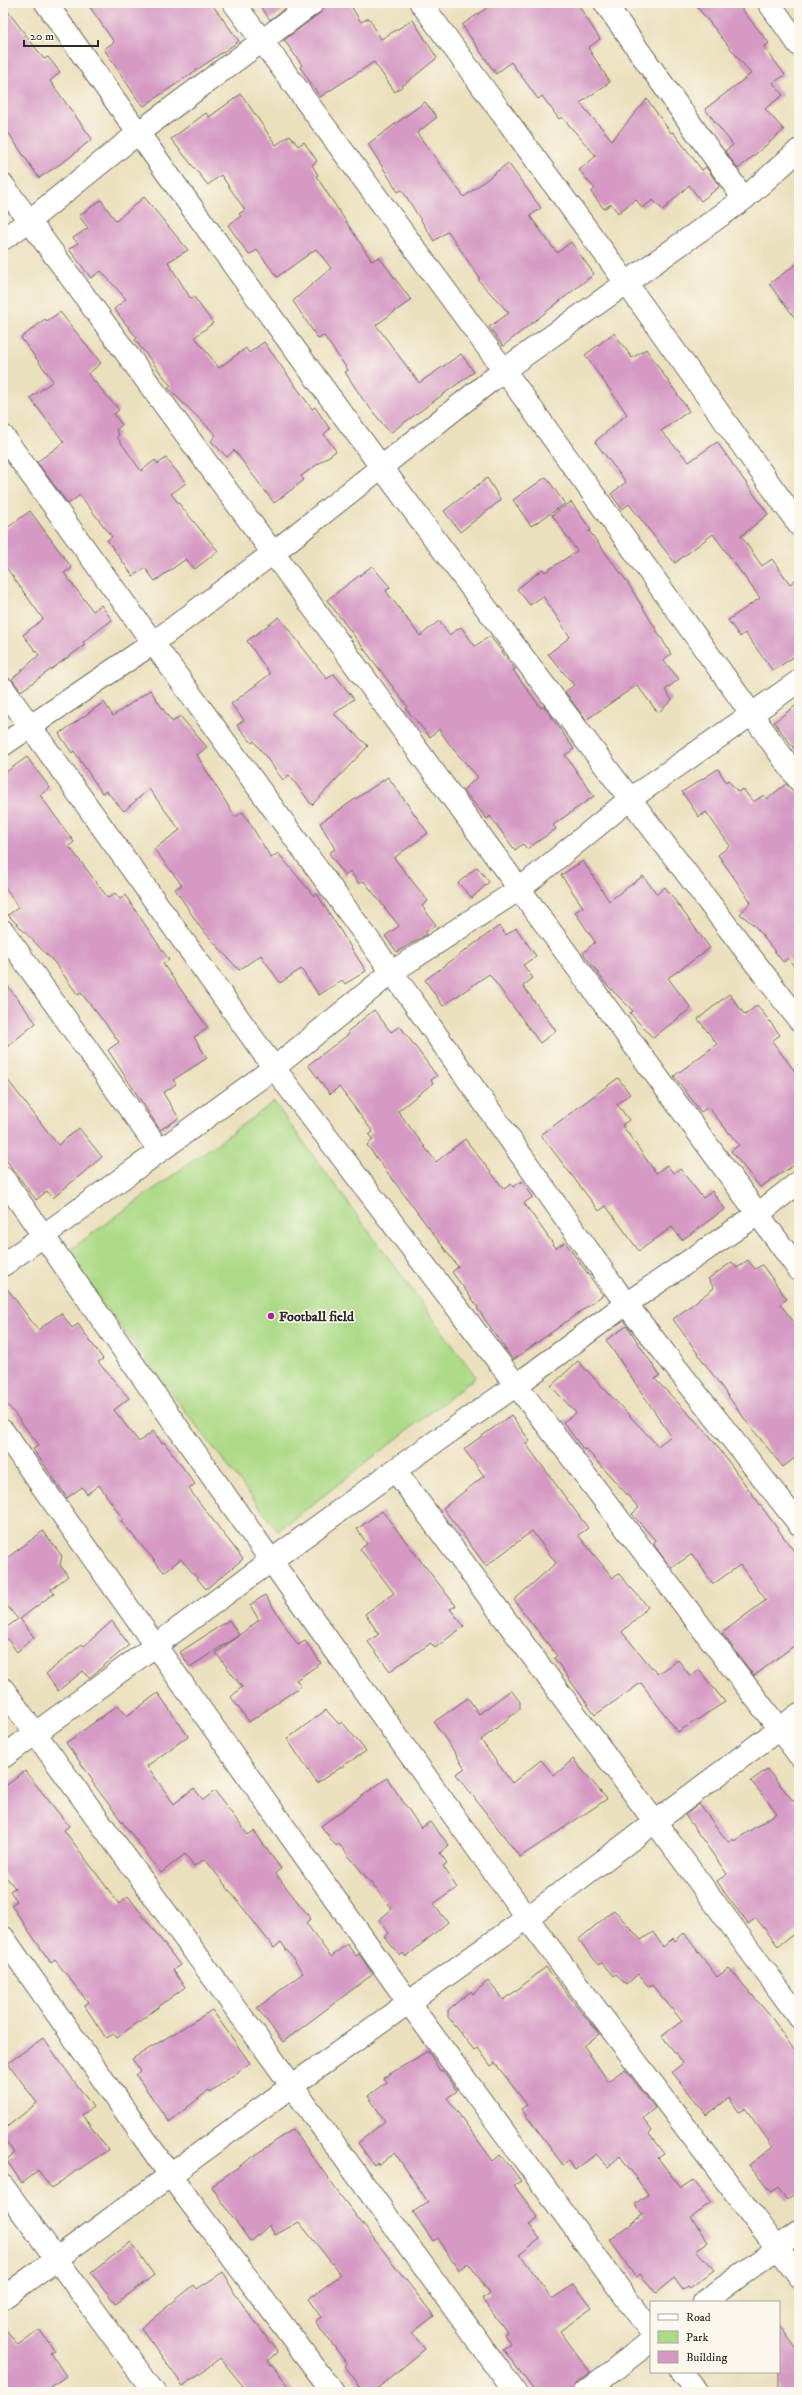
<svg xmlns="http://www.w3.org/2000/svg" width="802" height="2395" viewBox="0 0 802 2395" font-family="'IM FELL DW Pica',serif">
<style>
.green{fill:#adda87;stroke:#6c8259}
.building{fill:#d599c4}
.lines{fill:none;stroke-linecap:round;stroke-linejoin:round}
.minor-casing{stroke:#6e6a5e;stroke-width:24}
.minor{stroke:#fff;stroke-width:22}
.poi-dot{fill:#b5179e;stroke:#fbf7ec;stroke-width:1.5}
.labels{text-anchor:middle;stroke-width:3.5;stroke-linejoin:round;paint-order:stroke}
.poi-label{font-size:14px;font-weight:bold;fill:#2b2b2b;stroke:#fbf7ec;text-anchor:start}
</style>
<rect width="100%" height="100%" fill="#fbf7ec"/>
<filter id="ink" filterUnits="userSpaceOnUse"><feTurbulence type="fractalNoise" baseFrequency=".025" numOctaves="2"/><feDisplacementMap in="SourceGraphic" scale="8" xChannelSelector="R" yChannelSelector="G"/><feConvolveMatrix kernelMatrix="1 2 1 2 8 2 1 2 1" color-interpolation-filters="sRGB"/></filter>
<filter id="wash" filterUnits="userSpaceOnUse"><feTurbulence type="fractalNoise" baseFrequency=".012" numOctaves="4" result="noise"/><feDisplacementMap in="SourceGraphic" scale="16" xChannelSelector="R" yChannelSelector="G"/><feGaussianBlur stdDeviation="0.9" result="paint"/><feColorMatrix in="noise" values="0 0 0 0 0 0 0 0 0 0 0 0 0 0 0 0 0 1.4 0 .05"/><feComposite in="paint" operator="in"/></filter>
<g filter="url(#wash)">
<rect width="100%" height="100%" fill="#ebe0bd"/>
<path class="green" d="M 274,1102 L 476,1377 L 278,1531 L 64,1254 Z"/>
<g id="blocks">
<path class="building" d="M 87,3 L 211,3 L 239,41 L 144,106 L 138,100 L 104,49 L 114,42 Z
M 258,3 L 292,3 L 270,20 Z
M 325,3 L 349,3 L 361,22 L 369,18 L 381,39 L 413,20 L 437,58 L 395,92 L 374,62 L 320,97 L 300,67 L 302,65 L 284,40 L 320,13 Z
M 494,3 L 577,3 L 600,39 L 588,48 L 610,82 L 580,103 L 612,140 L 647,99 L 671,133 L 673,132 L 702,170 L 706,167 L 719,186 L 718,188 L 701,201 L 689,185 L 663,210 L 653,200 L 642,208 L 636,199 L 618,213 L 611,204 L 604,209 L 591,192 L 595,189 L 579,170 L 596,156 L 562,117 L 559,119 L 542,96 L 538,99 L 511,62 L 496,74 L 462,25 Z
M 694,3 L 737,3 L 769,43 L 764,47 L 785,75 L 773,83 L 783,95 L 765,109 L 784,130 L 738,169 L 725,151 L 733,145 L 705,109 L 751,74 Z
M 3,5 L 44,59 L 48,57 L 60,72 L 50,81 L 92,139 L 69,158 L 39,178 L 3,125 Z
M 241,94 L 276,145 L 290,135 L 298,146 L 304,142 L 317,161 L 312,165 L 318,175 L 316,176 L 372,261 L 379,257 L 411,300 L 376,325 L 419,383 L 461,354 L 474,372 L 390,433 L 362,398 L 345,372 L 348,370 L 324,336 L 318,339 L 293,301 L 331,268 L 316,249 L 277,277 L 257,250 L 249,255 L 228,225 L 241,216 L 239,214 L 245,210 L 221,175 L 208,185 L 171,139 L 206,113 L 209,117 Z
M 425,102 L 437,117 L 417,133 L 464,197 L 508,163 L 541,208 L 530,216 L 557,253 L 571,242 L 594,274 L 503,346 L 489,327 L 509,313 L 478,280 L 480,279 L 448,231 L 434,241 L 402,190 L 398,192 L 368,144 Z
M 144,197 L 188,250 L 168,262 L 191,299 L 194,297 L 213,323 L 195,337 L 219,368 L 246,348 L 249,353 L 264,342 L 312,409 L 315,407 L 330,429 L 324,434 L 336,451 L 301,476 L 304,480 L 274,503 L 234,450 L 227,457 L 211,441 L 216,435 L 168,388 L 171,386 L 135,340 L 137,338 L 114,309 L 126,299 L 101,271 L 91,278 L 69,249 L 78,243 L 73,238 L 88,228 L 79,216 L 101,200 L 116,221 Z
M 799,262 L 799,323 L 769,284 Z
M 60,312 L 101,363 L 88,374 L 119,410 L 114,414 L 122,425 L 116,430 L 119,435 L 117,437 L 141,471 L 155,460 L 158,464 L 166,458 L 186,483 L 171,494 L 218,551 L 195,569 L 186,559 L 155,581 L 145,568 L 133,576 L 107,540 L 112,537 L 80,495 L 68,504 L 37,462 L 64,442 L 30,398 L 53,381 L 21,338 L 45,319 L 47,321 Z
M 614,333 L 632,358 L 646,349 L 689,411 L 661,431 L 689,462 L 717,442 L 768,514 L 741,536 L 762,566 L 772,559 L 790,584 L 799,577 L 799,653 L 773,671 L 745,633 L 740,637 L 728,620 L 760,598 L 713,534 L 675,563 L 629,504 L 622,509 L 611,494 L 626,482 L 595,442 L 627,414 L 585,355 Z
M 546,477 L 565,504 L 531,526 L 513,500 Z
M 487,478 L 501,500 L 460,532 L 444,511 Z
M 571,502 L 591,530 L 589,531 L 626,580 L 671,654 L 663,660 L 679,679 L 665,690 L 672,700 L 658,713 L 637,685 L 586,720 L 565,692 L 574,685 L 548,654 L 570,637 L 543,596 L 530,605 L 517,589 L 543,569 L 545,572 L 577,551 L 552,515 Z
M 30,511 L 72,568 L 64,573 L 93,611 L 101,605 L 112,620 L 83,642 L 85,645 L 21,691 L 12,679 L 39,655 L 23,635 L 43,619 L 3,563 L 3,531 Z
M 372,566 L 390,587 L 386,591 L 420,636 L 439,621 L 449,635 L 461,627 L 475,646 L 490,636 L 515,669 L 513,670 L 541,708 L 544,706 L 574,749 L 565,755 L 594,796 L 553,825 L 556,829 L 527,849 L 523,844 L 515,850 L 490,816 L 487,819 L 463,790 L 478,777 L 452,748 L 439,729 L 430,737 L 406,709 L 408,707 L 327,600 Z
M 279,617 L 327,679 L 334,674 L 354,699 L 334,714 L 368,746 L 312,805 L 289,775 L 283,780 L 254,741 L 252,743 L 237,725 L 244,720 L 231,704 L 270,674 L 247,641 Z
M 150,690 L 172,722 L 180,716 L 207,747 L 197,755 L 235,817 L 243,812 L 271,858 L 278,853 L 314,896 L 317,894 L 366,971 L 345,984 L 342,980 L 319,995 L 301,969 L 280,983 L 261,955 L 239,970 L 200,927 L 175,889 L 182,885 L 154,849 L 180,830 L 149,789 L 124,811 L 106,791 L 102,793 L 74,751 L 72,753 L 59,734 L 104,702 L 113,716 Z
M 799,703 L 799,755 L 774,722 Z
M 27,757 L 50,788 L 40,795 L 74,842 L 69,846 L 108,898 L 115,893 L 120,899 L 125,895 L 169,960 L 163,964 L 208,1028 L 194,1037 L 207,1058 L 173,1080 L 176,1084 L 163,1093 L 179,1118 L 160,1130 L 108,1050 L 119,1042 L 106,1024 L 81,993 L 78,995 L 55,963 L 8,915 L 18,908 L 3,883 L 3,774 Z
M 718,769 L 726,782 L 728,780 L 738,792 L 743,789 L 753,802 L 764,795 L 767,799 L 786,784 L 794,791 L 799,792 L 799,973 L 788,958 L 783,962 L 755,926 L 740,914 L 751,902 L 718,855 L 730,846 L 706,812 L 699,817 L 682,792 Z
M 388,777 L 428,833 L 394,858 L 428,901 L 422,906 L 436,925 L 425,932 L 427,934 L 397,952 L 385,936 L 399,926 L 364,881 L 359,884 L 350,871 L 345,876 L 329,853 L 335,849 L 320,823 Z
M 583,861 L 609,901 L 643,876 L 657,894 L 665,887 L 710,948 L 668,978 L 691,1008 L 653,1038 L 630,1013 L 633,1011 L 606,984 L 583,953 L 595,942 L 575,912 L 583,907 L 561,875 Z
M 477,867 L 489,882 L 472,898 L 458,883 Z
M 499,926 L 506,935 L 516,928 L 536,956 L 523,965 L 533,978 L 523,986 L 556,1031 L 540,1043 L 489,974 L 443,1006 L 425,980 Z
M 3,980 L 36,1023 L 3,1050 Z
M 729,994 L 745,1015 L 757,1005 L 780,1035 L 772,1041 L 799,1077 L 799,1162 L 760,1187 L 731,1151 L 739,1145 L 708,1107 L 701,1112 L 674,1076 L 717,1044 L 698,1019 Z
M 374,1010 L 391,1032 L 400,1026 L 437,1076 L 431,1080 L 433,1083 L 398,1111 L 436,1162 L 465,1139 L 504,1189 L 511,1184 L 513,1187 L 522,1181 L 533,1197 L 524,1203 L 556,1248 L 565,1242 L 603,1295 L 513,1360 L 477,1308 L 478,1307 L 452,1272 L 458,1267 L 367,1145 L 373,1140 L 369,1135 L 373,1132 L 339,1087 L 330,1094 L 308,1065 L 349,1034 L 347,1032 Z
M 3,1074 L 58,1145 L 79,1128 L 102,1157 L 53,1198 L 47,1191 L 36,1200 L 3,1156 Z
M 618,1078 L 630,1094 L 617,1104 L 629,1120 L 622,1125 L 656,1173 L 667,1165 L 673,1173 L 680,1169 L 703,1198 L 712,1191 L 725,1209 L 682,1240 L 672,1227 L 639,1251 L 606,1206 L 599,1211 L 541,1135 Z
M 748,1260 L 755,1269 L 762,1265 L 787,1299 L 780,1304 L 799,1329 L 799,1455 L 783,1467 L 746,1421 L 673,1319 L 714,1288 L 708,1279 L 732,1262 L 737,1268 Z
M 3,1283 L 38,1330 L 61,1313 L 72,1328 L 78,1324 L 103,1359 L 98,1362 L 129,1398 L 114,1410 L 139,1442 L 153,1431 L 162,1443 L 164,1442 L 195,1484 L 189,1489 L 243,1559 L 206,1589 L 181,1559 L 164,1572 L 121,1521 L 123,1519 L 99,1485 L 87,1494 L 82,1487 L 67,1498 L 33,1449 L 39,1445 L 3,1399 Z
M 627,1326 L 660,1376 L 655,1379 L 709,1435 L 799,1558 L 799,1642 L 754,1676 L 722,1633 L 766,1600 L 740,1565 L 713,1584 L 692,1554 L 671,1568 L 654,1545 L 655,1540 L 632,1514 L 639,1508 L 586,1449 L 584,1450 L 563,1422 L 576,1413 L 551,1386 L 578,1361 L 658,1446 L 671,1436 L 606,1340 Z
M 511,1415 L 530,1441 L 526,1444 L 588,1528 L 578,1535 L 613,1578 L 619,1574 L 648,1607 L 622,1632 L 657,1674 L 678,1660 L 691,1677 L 699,1670 L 725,1702 L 678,1732 L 641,1683 L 595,1715 L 554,1658 L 557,1656 L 514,1600 L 556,1563 L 532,1531 L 486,1566 L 443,1508 L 484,1476 L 464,1449 Z
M 382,1511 L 456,1606 L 450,1609 L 464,1626 L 435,1648 L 431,1643 L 390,1671 L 368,1642 L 379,1634 L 365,1614 L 394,1593 L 360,1549 L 367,1544 L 357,1529 Z
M 43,1531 L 62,1556 L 60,1565 L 68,1576 L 51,1589 L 54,1593 L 20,1619 L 34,1637 L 17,1652 L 3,1633 L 3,1630 L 18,1619 L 3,1601 L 3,1561 Z
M 265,1595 L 298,1645 L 305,1641 L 321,1663 L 296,1680 L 301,1686 L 249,1722 L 231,1697 L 242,1687 L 216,1653 L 259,1620 L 250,1605 Z
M 229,1620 L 239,1635 L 190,1667 L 180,1652 Z
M 112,1621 L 129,1645 L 89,1678 L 83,1671 L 58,1691 L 46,1674 L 82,1644 L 84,1646 Z
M 511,1690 L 520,1702 L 520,1709 L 481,1740 L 512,1783 L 541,1760 L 554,1776 L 573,1759 L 607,1799 L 520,1857 L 456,1774 L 465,1768 L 434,1722 L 468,1698 L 479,1714 Z
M 158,1693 L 188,1736 L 147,1766 L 174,1804 L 194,1788 L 203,1800 L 215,1791 L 248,1835 L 254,1831 L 281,1869 L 275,1873 L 311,1919 L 306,1923 L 331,1957 L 347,1944 L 356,1956 L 359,1954 L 373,1974 L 283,2042 L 257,2008 L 303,1973 L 281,1942 L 274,1948 L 205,1859 L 194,1866 L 185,1854 L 161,1873 L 92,1782 L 93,1780 L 66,1743 L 118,1705 L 127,1716 Z
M 326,1710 L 339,1724 L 342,1722 L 366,1751 L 317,1783 L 287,1739 Z
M 767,1769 L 794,1802 L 799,1798 L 799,1930 L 778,1946 L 756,1918 L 748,1924 L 727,1896 L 717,1881 L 727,1874 L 685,1815 L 699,1804 L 728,1842 L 733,1839 L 734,1841 L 777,1813 L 751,1781 Z
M 25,1771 L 69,1826 L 64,1830 L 119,1904 L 128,1896 L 180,1965 L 173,1970 L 185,1987 L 117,2038 L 114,2034 L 106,2038 L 84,2005 L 88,2002 L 55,1960 L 51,1963 L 11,1905 L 17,1901 L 10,1891 L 15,1888 L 3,1873 L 3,1788 Z
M 387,1778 L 421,1828 L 430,1822 L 449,1845 L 440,1853 L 447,1863 L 443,1866 L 457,1888 L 433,1904 L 448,1922 L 406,1957 L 403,1953 L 400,1956 L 384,1936 L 389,1933 L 379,1920 L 392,1909 L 339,1844 L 336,1846 L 321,1826 Z
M 614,1910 L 641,1940 L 653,1932 L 663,1947 L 673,1938 L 675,1941 L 684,1933 L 717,1977 L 729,1968 L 772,2018 L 799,2057 L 799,2190 L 787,2200 L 778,2188 L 771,2193 L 749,2165 L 773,2147 L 745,2108 L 739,2112 L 729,2098 L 707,2115 L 672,2072 L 683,2063 L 662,2036 L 682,2021 L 652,1985 L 649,1987 L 638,1974 L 626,1985 L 616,1974 L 613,1976 L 602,1963 L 599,1965 L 578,1940 Z
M 546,1967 L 599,2034 L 584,2046 L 608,2081 L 625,2069 L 655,2108 L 643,2118 L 652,2131 L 649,2134 L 664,2154 L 658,2158 L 681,2188 L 693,2180 L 711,2202 L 691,2218 L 708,2242 L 696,2250 L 714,2270 L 690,2288 L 688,2286 L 683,2290 L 674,2278 L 656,2293 L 640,2274 L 636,2278 L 610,2240 L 643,2215 L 635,2204 L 648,2194 L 620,2156 L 608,2167 L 596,2154 L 575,2170 L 568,2160 L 563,2165 L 521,2109 L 527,2105 L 495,2063 L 491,2066 L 478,2048 L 474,2050 L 448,2017 L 448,2010 L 471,1991 L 473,1994 L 488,1981 L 504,2000 Z
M 212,2010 L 250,2063 L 209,2093 L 208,2091 L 169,2122 L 136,2075 L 141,2071 L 132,2059 Z
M 43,2038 L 93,2107 L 82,2115 L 108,2150 L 51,2188 L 38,2170 L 22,2183 L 6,2160 L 15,2153 L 3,2139 L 3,2130 L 37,2103 L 8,2063 Z
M 428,2051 L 440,2071 L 442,2070 L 457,2091 L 447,2098 L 493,2161 L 500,2155 L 509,2165 L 521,2181 L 514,2185 L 538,2218 L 529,2224 L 540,2239 L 520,2254 L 552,2299 L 574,2284 L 592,2308 L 560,2331 L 590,2372 L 577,2382 L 573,2392 L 535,2392 L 503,2349 L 510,2344 L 504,2334 L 507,2332 L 482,2299 L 490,2293 L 468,2263 L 458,2270 L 438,2238 L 433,2241 L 413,2212 L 428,2202 L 395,2153 L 379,2165 L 377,2163 L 374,2165 L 358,2143 L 385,2121 L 368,2096 L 386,2082 L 383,2078 Z
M 293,2129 L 340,2195 L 434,2316 L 412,2333 L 425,2349 L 373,2392 L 364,2392 L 345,2366 L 347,2364 L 315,2321 L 321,2317 L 308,2299 L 341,2275 L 299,2222 L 275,2235 L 269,2225 L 252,2241 L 249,2240 L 211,2186 Z
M 131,2242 L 154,2275 L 116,2304 L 91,2273 Z
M 223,2272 L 235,2294 L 277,2352 L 268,2361 L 294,2392 L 248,2392 L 220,2358 L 183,2386 L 141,2328 L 194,2285 L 197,2289 Z
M 779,2325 L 799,2352 L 799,2392 L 779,2392 Z
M 3,2326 L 18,2345 L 39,2329 L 54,2350 L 50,2352 L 66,2376 L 44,2392 L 10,2392 L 3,2383 Z"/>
</g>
</g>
<g filter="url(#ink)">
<use href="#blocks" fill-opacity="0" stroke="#6e6a5e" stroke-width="1"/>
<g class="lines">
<g class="minor-casing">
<path id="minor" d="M 46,3 C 289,348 542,686 799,1020
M 234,3 L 504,370 L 799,780
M 421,3 L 627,284 L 799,525
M 605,3 L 744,199
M 769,3 L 799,45
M 3,185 L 799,1270
M 3,239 L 29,221 L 138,133 L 313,3
M 3,436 L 392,972 L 626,1304 L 799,1524
M 3,688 L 274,1068 L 799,1755
M 3,745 L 153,643 L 273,553 L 504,370 L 744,199 L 799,150
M 3,931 L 159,1150
M 3,1178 L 272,1562 L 527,1918 L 799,2277
M 3,1265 L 274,1068 L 392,972 L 521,888 L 630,799 L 799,681
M 3,1431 L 409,2003 L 651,2332
M 395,1470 L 799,2017
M 3,1689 L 515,2392
M 3,1757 L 395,1470 L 518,1384 L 626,1304 L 758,1214 L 799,1182
M 3,1937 L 170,2175 L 333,2392
M 3,2186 L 154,2392
M 3,2298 L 293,2085 L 527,1918 L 799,1714
M 704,2302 L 799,2232
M 681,2372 L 697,2392
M 585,2392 L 651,2341"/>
</g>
<use href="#minor" class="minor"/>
</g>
</g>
<circle class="poi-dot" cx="271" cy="1316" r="4"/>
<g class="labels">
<g class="poi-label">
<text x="279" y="1321">Football field</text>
</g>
</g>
<rect width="802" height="2395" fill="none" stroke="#fbf7ec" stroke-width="16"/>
<rect x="650" y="2301" width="130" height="72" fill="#fbf7ec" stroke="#a8a59f"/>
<rect x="658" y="2314" width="20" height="6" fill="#ffffff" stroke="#a8a59f"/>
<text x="686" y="2321" font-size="12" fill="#2b2b2b">Road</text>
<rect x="658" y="2331" width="20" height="12" fill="#adda87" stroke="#a8a59f"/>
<text x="686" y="2341" font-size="12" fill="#2b2b2b">Park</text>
<rect x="658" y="2351" width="20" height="12" fill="#d599c4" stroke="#a8a59f"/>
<text x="686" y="2361" font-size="12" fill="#2b2b2b">Building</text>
<path d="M24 40v6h74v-6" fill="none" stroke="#2b2b2b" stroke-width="2"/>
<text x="30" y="40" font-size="12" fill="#2b2b2b" stroke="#fbf7ec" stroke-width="3" paint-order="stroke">20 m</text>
</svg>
